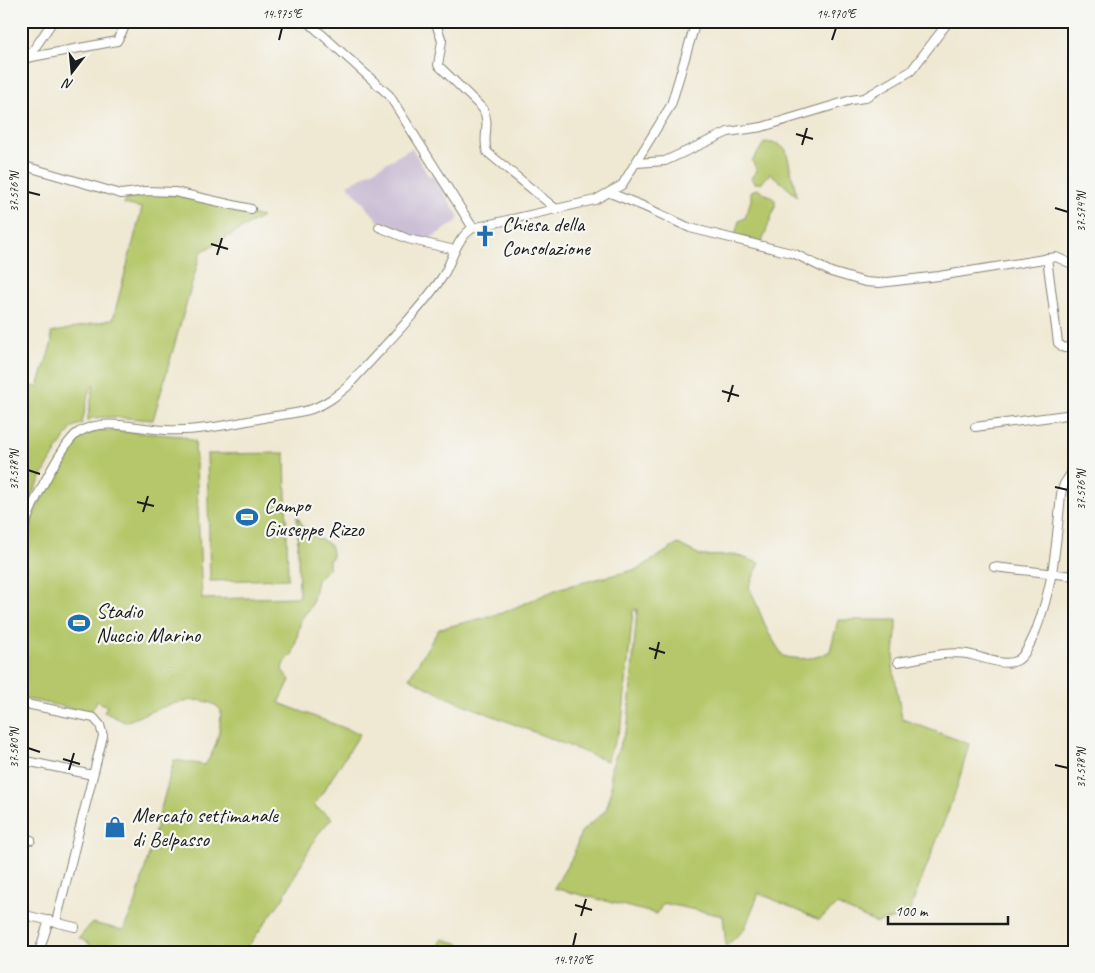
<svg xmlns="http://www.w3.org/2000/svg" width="1095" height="973" viewBox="0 0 1095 973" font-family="Caveat,sans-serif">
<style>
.industrial{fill:#cbbfd5}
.green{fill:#b5c76b;stroke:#687244}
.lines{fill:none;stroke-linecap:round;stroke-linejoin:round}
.minor-casing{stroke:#868277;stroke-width:10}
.minor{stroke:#fff;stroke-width:8}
.ticks{fill:none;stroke:#1c1c1c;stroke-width:2}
.labels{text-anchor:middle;stroke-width:4.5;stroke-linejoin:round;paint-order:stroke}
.poi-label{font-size:21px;fill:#1c1c1c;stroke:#f6f6f2;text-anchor:start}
.neatline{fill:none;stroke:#1c1c1c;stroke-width:2}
.ticks-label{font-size:12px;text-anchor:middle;fill:#1c1c1c}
</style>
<rect width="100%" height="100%" fill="#f6f6f2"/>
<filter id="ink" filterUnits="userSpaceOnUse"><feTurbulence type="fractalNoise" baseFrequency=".02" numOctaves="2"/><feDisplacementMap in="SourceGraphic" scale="10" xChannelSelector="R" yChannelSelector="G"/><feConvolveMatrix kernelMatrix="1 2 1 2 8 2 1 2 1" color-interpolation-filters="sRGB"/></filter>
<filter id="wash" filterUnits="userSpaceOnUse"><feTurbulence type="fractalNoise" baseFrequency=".0096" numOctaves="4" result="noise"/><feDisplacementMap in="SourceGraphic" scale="20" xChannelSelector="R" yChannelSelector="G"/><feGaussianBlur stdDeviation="1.12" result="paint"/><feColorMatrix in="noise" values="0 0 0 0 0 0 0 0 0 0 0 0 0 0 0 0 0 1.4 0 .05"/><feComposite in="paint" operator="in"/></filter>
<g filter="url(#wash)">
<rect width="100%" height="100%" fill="#efe8d2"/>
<path class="industrial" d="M 412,148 L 426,172 L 430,177 L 433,175 L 459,217 L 456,222 L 428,240 L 410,236 L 381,224 L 348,185 Z"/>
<path class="green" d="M 765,142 L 778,144 L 786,150 L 797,196 L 770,173 L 762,183 L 754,183 L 751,178 L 757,170 L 752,161 Z
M 758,189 L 775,200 L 775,207 L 762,242 L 735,235 L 739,221 L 745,218 L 751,200 L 751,191 Z
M 146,193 L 176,195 L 262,217 L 201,252 L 153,420 L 110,417 L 92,418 L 87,422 L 94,384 L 89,391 L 82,424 C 79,425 76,425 74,427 C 63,434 27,503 21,519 L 21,385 L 38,387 L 52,342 L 51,333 L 113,319 L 142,208 L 124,204 L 125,200 Z
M 99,430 L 182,436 L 195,441 L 202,599 L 299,597 L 297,516 C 301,522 306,533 313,536 C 325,542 333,541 332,558 L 329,560 L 329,567 L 317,580 L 312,604 L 301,620 L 293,653 L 283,665 L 282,670 L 290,680 L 279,703 L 360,734 L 314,806 L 332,818 L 317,835 L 283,898 L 244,952 L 89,952 L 90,944 L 79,938 L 92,923 L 123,930 L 136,902 L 174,760 L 205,765 C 218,746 220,732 221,710 C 199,686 150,713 125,722 L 104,712 L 107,706 L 97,701 L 92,710 L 86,711 L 21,698 L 21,585 L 30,525 L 34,513 L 68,449 L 80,437 Z
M 285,453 L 288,579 L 210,581 L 207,454 Z
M 678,544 L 702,556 L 736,555 L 760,563 L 749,586 L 768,632 L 783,656 C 798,660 816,660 830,651 L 838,620 L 897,620 L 893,667 L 902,719 L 969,744 L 957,788 L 908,915 L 876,923 L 837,905 L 819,920 L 759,893 L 744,930 L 726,946 L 723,916 L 663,903 L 657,914 L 554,888 L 573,856 L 581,832 L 606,810 L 611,793 L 611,768 L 628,724 L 637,609 L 633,611 L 622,723 L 607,761 L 448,698 L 409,678 L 439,629 L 502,613 L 560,588 L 638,569 Z
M 442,939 L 457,943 L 468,952 L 437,952 Z"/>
</g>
<g filter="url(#ink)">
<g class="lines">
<g class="minor-casing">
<path id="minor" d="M 307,21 L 389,95 L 473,228
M 435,21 L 442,41 L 438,65 L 483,109 C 491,124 482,137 487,152 L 556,209
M 28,58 L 53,21
M 21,59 L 117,41 L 128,21
M 637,163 L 665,161 L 728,132 L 762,127 L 851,100 L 864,98 L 911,71 L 949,21
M 21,165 L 121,194 L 146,191 L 175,192 L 251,209
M 610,193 L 643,206 L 690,228 L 795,254 L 831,272 L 865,282 L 879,283 L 939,276 L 1056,257 L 1074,265
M 379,227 L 408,239 L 455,250
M 1047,258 L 1058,343 L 1064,348 L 1074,346
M 975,427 L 1074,414
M 21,550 C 22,541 23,532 26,523 C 31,506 64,440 79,432 C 104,417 138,429 165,430 C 198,432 231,424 263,418 C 279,415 296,414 312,409 C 326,404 336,396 347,387 C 378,352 414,317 441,279 C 453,262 454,240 473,228 L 595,200 L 622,185 L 671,105 L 696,21
M 994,567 L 1074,576
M 898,662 C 919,659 945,651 967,654 C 980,656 1003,667 1016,661 C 1025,657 1031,642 1035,633 C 1054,584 1056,546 1061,494 L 1064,484 L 1074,469
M 21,703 L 94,718 L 100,725 L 103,736 L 56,922
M 21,760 L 93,775
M 21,838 L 31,840
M 21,914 L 75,927
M 39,952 L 49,920"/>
</g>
<use href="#minor" class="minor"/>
</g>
</g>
<path class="ticks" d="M 279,40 L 282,28M 832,40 L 836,28M 796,134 L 813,139M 802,145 L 807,128M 28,192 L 40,195M 1055,208 L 1068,212M 211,244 L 228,249M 217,255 L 222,238M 722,391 L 739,396M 728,402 L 733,385M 28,470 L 40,474M 1055,487 L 1068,490M 137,502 L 154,506M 143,512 L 148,496M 649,648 L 665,653M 655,659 L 659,642M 28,748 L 40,752M 63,759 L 80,764M 1055,765 L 1068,768M 69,770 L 74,753M 575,905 L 592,910M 581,916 L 586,899M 573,946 L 576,933"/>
<defs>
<g id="church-bare" transform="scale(1.725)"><path d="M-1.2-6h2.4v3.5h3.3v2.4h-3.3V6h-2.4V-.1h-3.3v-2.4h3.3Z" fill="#1f6fb2" stroke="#f6f6f2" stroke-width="2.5" paint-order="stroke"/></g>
<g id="stadium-bare" transform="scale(1.725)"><path d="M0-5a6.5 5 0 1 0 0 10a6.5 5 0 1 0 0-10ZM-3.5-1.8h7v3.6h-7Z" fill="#1f6fb2" stroke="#f6f6f2" stroke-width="2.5" paint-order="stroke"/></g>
<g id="shop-bare" transform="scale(1.725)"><path d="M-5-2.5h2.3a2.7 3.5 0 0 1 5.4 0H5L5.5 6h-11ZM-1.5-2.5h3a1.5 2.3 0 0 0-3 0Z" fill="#1f6fb2" stroke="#f6f6f2" stroke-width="2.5" paint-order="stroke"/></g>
</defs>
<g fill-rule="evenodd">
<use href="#church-bare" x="485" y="236"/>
<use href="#stadium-bare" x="247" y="517"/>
<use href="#stadium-bare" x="79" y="623"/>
<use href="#shop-bare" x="115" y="827"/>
</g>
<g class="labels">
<g class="poi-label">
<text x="502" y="231">Chiesa della<tspan x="502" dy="24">Consolazione</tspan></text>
<text x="264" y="512">Campo<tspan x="264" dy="24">Giuseppe Rizzo</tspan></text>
<text x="96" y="618">Stadio<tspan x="96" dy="24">Nuccio Marino</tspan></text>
<text x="132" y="822">Mercato settimanale<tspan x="132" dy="24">di Belpasso</tspan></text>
</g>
</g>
<rect width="1095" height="973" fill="none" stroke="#f6f6f2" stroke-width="55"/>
<g transform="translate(72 72) rotate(196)" stroke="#f6f6f2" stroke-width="4" paint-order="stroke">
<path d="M0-4L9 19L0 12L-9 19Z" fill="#1c1c1c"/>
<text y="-8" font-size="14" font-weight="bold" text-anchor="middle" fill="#1c1c1c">N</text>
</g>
<path d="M888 916v8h120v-8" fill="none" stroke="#1c1c1c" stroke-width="2.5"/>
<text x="895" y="916" font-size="15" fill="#1c1c1c" stroke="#f6f6f2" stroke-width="4" paint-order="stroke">100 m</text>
<rect x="28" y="28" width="1040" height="918" class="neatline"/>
<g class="ticks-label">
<text x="282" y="18">14.975°E</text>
<text x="836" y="18">14.970°E</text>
<text transform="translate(14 192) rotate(-90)" y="4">37.576°N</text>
<text transform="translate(1081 212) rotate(-90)" y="4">37.574°N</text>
<text transform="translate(14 470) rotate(-90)" y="4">37.578°N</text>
<text transform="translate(1081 490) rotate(-90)" y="4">37.576°N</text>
<text transform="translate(14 748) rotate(-90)" y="4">37.580°N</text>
<text transform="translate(1081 768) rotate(-90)" y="4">37.578°N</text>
<text x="573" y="964">14.970°E</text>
</g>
</svg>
